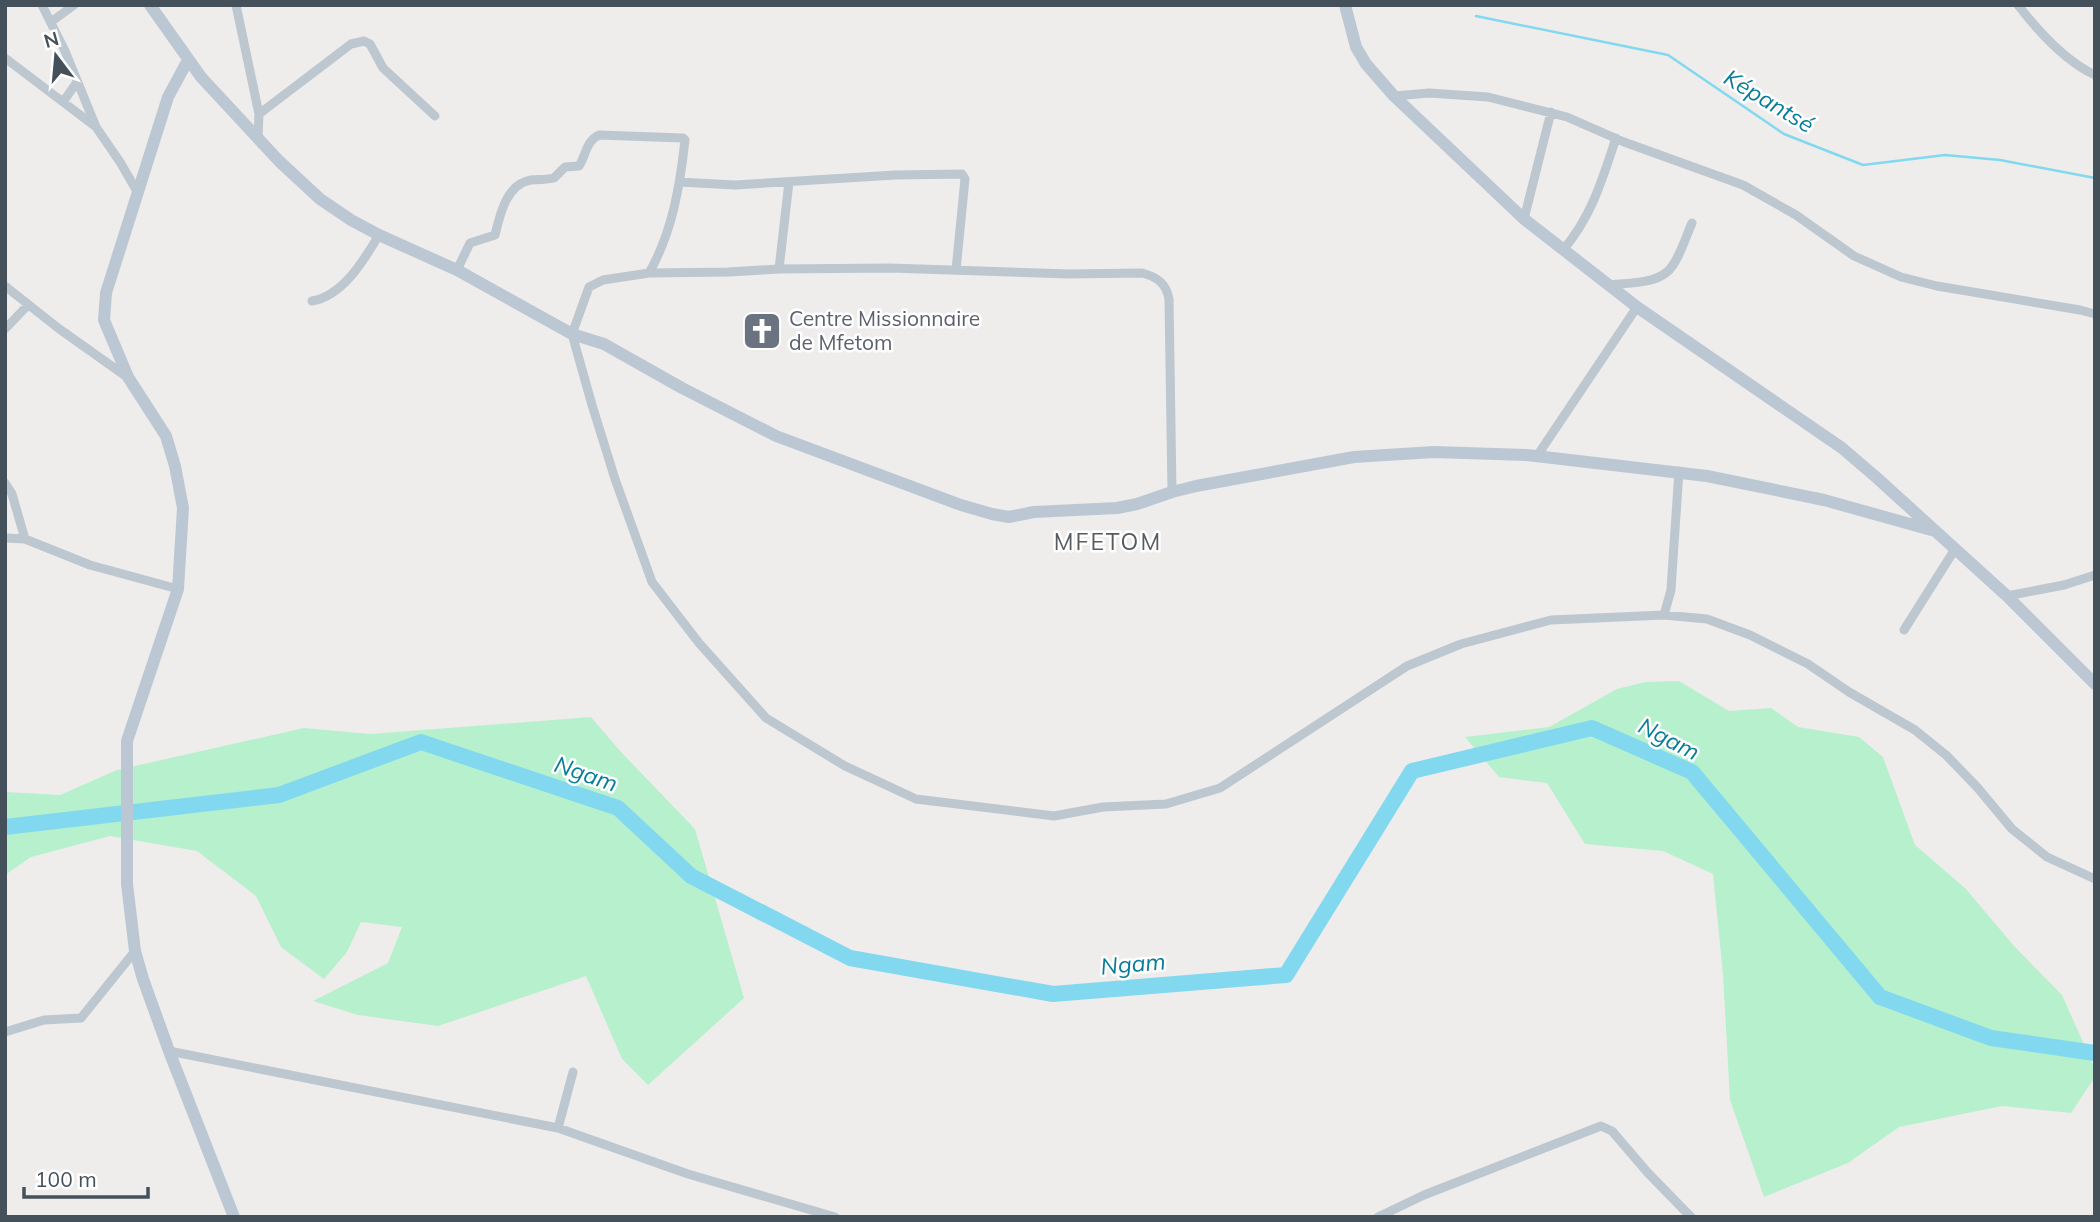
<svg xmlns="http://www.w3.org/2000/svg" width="2100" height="1222" viewBox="0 0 2100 1222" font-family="Mulish,sans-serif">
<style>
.green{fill:#b7f0cd}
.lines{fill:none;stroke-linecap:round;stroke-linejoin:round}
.stream{stroke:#82d9ef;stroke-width:2.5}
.river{stroke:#82d9ef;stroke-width:16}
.street{stroke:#bcc7cf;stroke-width:9}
.secondary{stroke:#bbc8d4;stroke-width:12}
.labels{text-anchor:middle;stroke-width:5;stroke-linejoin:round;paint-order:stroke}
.worship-label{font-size:21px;fill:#5b616d;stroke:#fff;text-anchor:start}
.water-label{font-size:23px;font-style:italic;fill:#087d9b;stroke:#fff}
.neighbourhood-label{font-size:23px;letter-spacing:2px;fill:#585c61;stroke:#fff}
</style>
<rect width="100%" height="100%" fill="#efecec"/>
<path class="green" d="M 1679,681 L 1729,711 L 1771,708 L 1798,727 L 1859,737 L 1883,757 L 1915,845 L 1966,889 L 2014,946 L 2062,995 L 2095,1069 L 2095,1077 L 2071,1113 L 2002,1106 L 1899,1127 L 1848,1163 L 1764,1197 L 1730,1100 L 1723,974 L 1713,874 L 1663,851 L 1585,844 L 1547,783 L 1499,777 L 1465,737 L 1549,727 L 1617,689 L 1645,682 Z
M 591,717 L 621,752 L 695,829 L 744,998 L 648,1085 L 622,1059 L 586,976 L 438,1026 L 358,1015 L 313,1001 L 388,963 L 402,927 L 361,922 L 347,952 L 324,979 L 281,947 L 256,896 L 197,851 L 110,836 L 31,857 L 5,875 L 5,792 L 60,795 L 117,770 L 304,728 L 370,734 Z"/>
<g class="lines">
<path class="stream" d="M 1476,16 L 1668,55 L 1784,134 L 1863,165 L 1945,155 L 2000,160 L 2095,178"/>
<path class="river" d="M 5,827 L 279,795 L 421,742 L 618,808 L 691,876 L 850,958 L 1053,994 L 1286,975 L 1412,771 L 1592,728 L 1692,772 L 1880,997 L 1991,1038 L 2095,1053"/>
<path class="street" d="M 42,5 L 65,51 L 96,127 L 120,162 L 138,193
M 236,5 L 259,114 L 258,137
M 2018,5 C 2038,31 2065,61 2095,75
M 51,22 L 74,5
M 5,58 L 96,127
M 1394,96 L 1429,93 L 1488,97 L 1567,117 L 1624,142 L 1743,185 L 1796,215 L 1854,256 L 1901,277 L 1937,286 L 2080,310 L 2095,314
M 63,102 L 77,82
M 259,114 L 351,44 L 364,41 L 370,44 L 383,68 L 435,116
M 679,182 L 735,185 L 895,175 L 962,174 L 965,179 L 956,270
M 1524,219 L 1551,112
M 1563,250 C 1592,216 1602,180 1616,138
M 779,269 L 789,182
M 457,270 L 470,243 L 495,235 C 500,215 506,184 531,180 C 539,179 546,180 554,178 L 565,167 L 579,166 C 586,155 586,141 599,135 L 683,138 L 685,140 C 680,186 672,233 649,273
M 1608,285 C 1626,283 1653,284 1667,272 C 1678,263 1686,236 1692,223
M 5,286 L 58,328 L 127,377
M 312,301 C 343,296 364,260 379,235
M 5,329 L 28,305
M 1537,456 L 1637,307
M 5,483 L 12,494 L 25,539
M 1172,492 L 1169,299 C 1166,283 1157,277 1142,273 L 1069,274 L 890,268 L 779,269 L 728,272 L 649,273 L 603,280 L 589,287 L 572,334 L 592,405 L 615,479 L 652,582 L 699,643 L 766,718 L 845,766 L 916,799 L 1054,816 L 1103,807 L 1166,804 L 1220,788 L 1407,666 L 1461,644 L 1551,620 L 1664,615 L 1707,619 L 1750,635 L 1808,664 L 1849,692 L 1915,730 L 1946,755 L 1977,787 L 2012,829 L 2047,857 L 2095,879
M 5,538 L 25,539 L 90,565 L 178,589
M 2007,596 L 2064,585 L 2095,575
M 1664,615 L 1671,590 L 1672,574 L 1679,471
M 1904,630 L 1955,549
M 5,1032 L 44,1020 L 81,1018 L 135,951
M 169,1051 L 558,1128 L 688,1174 L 835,1217
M 558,1128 L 573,1072
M 1378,1217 L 1424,1195 L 1601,1126 L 1612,1131 L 1648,1173 L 1691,1217"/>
<path class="secondary" d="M 150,5 L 201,77 L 279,161 L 320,199 L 351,220 L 379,235 L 457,270 L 572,334 L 604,344 L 682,388 L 776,436 L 961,505 L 992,514 L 1009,517 L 1034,512 L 1117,508 L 1137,504 L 1172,492 L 1196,486 L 1354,457 L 1434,452 L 1527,455 L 1707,476 L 1824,500 L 1935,531
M 1345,5 L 1356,47 L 1366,64 L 1394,96 L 1524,219 L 1637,307 L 1842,448 L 1877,478 L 2007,596 L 2095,684
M 188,60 L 168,97 L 106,293 L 104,320 L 128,377 L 166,436 L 175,466 L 183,508 L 178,589 L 127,741 L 127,884 L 135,951 L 143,979 L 169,1051 L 234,1217"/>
</g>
<defs>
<g id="church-square" transform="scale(2.0125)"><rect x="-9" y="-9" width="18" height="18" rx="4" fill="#6b7280" stroke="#fff"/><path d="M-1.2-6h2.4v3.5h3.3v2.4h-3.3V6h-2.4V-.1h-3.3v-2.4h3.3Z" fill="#fff"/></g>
</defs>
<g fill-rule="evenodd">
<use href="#church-square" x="762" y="331"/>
</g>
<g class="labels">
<g class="worship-label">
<text x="789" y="326">Centre Missionnaire<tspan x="789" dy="24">de Mfetom</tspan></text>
</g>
<g class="water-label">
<text transform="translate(1769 101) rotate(31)" y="8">Képantsé</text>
<text transform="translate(1669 739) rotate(27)" y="8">Ngam</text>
<text transform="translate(586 774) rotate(19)" y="8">Ngam</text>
<text transform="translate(1133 964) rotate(-5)" y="8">Ngam</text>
</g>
<g class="neighbourhood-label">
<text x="1108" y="550">MFETOM</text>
</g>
</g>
<rect width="2100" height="1222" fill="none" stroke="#44505a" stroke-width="14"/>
<g transform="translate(56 56) rotate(344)" stroke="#ffffff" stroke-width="5" paint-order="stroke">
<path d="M0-5L12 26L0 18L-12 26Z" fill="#44505a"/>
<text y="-10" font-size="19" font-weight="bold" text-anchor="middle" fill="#44505a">N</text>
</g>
<path d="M24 1187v10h124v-10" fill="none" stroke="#44505a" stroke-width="3.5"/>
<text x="35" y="1187" font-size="21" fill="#44505a" stroke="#ffffff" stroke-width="5" paint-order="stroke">100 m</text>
</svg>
